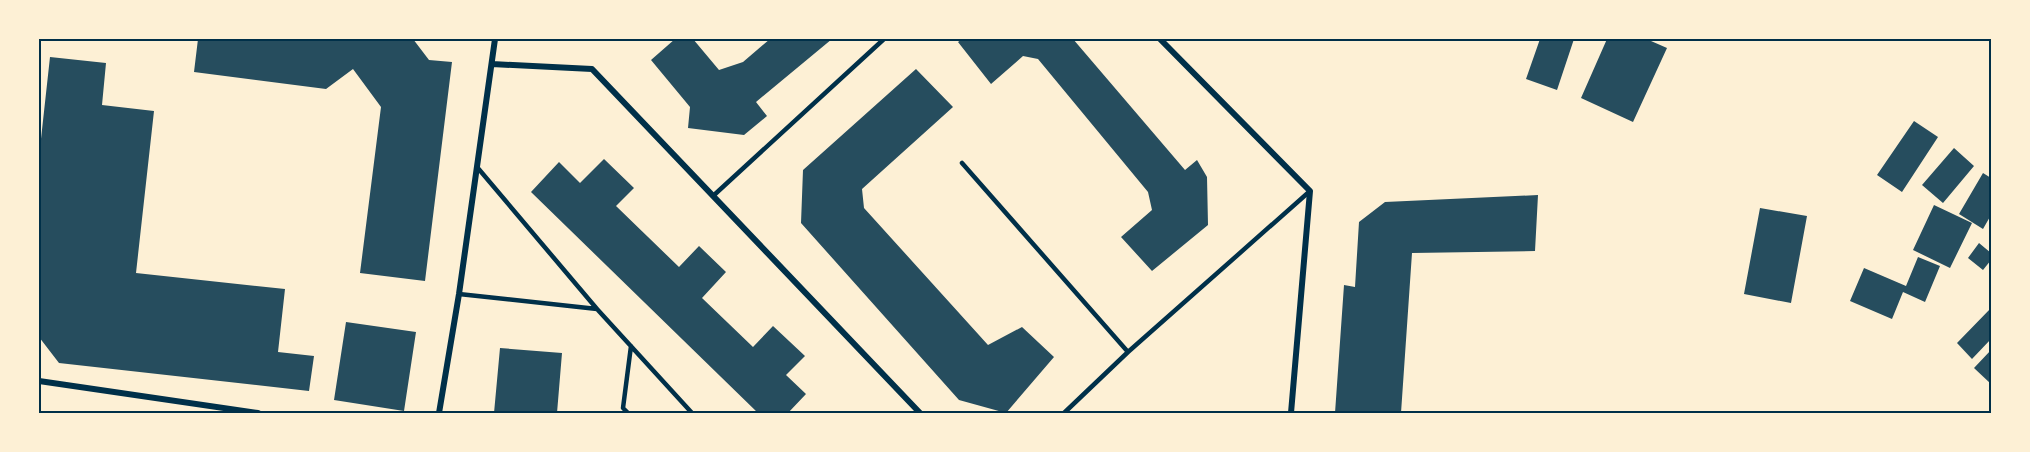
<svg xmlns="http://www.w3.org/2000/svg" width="2030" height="452" viewBox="0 0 2030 452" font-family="'Noto Serif',serif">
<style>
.building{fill:#264d5e}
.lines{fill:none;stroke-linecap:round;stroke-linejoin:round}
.service{stroke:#003049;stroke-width:4.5}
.minor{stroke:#003049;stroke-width:6}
.neatline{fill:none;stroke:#003049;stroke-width:2}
</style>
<rect width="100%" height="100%" fill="#fdf0d5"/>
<path class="building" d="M 198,39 L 413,39 L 429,60 L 452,62 L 425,281 L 360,273 L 381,107 L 353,69 L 326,89 L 194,72 Z
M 675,39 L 693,39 L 719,70 L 743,62 L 770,39 L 832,39 L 756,102 L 767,116 L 744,135 L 688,128 L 690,107 L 651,60 Z
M 962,39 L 1073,39 L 1185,170 L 1197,160 L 1207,177 L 1208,225 L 1152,271 L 1121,237 L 1152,210 L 1148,192 L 1038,59 L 1023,56 L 991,84 L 958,42 Z
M 1540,39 L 1574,39 L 1557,90 L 1526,79 Z
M 1607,39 L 1652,39 L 1651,41 L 1667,48 L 1633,122 L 1581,98 Z
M 50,57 L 106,63 L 102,105 L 154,111 L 136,273 L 285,289 L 278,352 L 314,356 L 309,391 L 59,363 L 39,337 L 39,157 Z
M 916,69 L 953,107 L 862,189 L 864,208 L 988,345 L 1022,327 L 1054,357 L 1006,413 L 959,400 L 801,223 L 803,170 Z
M 1914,121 L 1938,137 L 1902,192 L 1877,175 Z
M 1954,148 L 1974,166 L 1943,203 L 1922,185 Z
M 604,159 L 634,188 L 616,206 L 679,267 L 699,246 L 726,272 L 702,298 L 753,347 L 773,326 L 805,356 L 786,375 L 806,394 L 788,413 L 758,413 L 531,192 L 559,162 L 580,183 Z
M 1983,173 L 1991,178 L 1991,215 L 1983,229 L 1959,214 Z
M 1538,195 L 1535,251 L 1412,253 L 1401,413 L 1335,413 L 1344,285 L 1355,287 L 1359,222 L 1385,202 Z
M 1934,205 L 1972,223 L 1950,268 L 1913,250 Z
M 1760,208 L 1807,216 L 1791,303 L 1744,294 Z
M 1979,243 L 1991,253 L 1991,260 L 1983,270 L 1968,258 Z
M 1918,257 L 1940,266 L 1925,302 L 1903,292 L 1892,319 L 1850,301 L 1864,268 L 1906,286 Z
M 1991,308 L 1991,339 L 1972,359 L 1957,343 Z
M 346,322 L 416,332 L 404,411 L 334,400 Z
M 500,348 L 562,353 L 557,413 L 494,413 Z
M 1991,350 L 1991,384 L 1974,368 Z"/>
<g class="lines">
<path class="service" d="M 962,163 L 1128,352
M 477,167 L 597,309
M 713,196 L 884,39
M 459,294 L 597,309 L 692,413
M 628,413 L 623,408 L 631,346
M 1064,413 L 1128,352 L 1310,191"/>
<path class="minor" d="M 1160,39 L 1310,191 L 1291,413
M 492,64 L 592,69 L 920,413
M 39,381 L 258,413
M 439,413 L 459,294 L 495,39"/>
</g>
<rect width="2030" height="452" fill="none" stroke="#fdf0d5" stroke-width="81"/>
<rect x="40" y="40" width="1950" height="372" class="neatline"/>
</svg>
